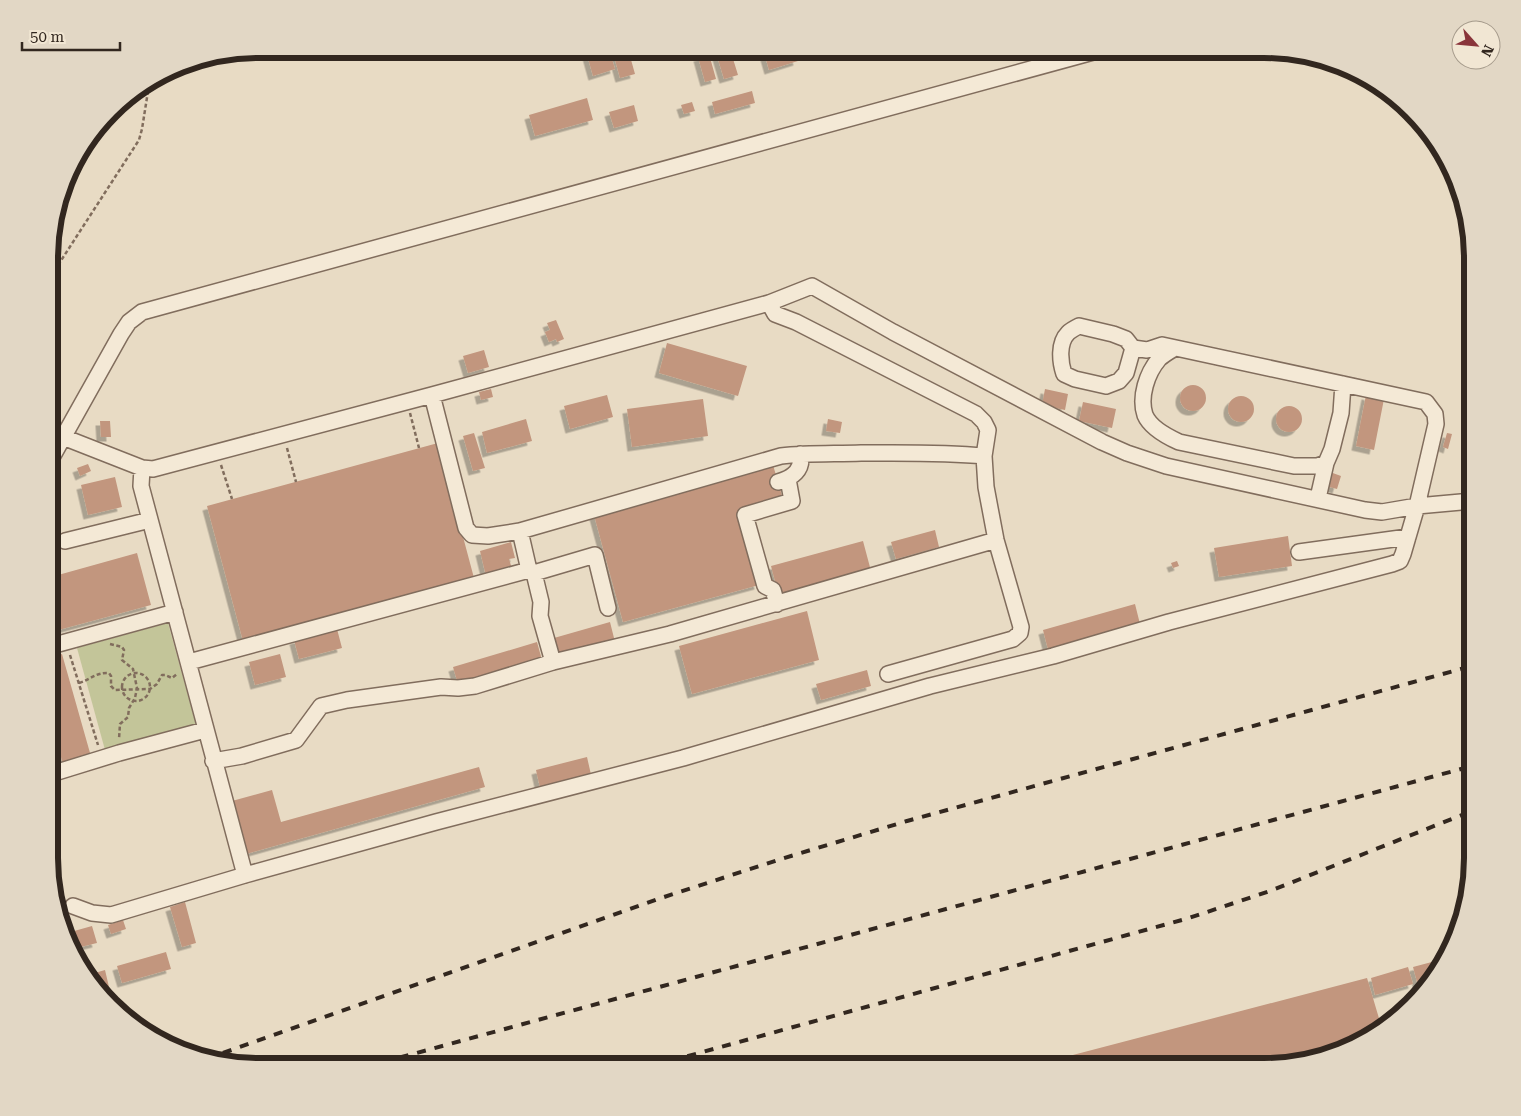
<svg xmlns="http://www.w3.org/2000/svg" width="1521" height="1116" viewBox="0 0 1521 1116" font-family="'Roboto Serif',serif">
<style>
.green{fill:#c3c599}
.building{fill:#c2967e;filter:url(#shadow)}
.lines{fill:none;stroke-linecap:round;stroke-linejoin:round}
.minor-casing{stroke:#816d5d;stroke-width:18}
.path{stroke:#816d5d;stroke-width:2.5;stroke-dasharray:4 2.5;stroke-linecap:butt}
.minor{stroke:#f4e9d6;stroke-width:15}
.rail{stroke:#32271f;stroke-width:4;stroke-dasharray:9 9;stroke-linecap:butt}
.rim{fill:none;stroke:#32271f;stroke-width:6}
</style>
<defs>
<filter id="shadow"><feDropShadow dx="-4.5" dy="4.5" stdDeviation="0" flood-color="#0004"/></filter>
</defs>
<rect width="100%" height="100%" fill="#e8dbc4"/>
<path class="green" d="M 168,623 L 196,725 L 105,750 L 77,648 Z"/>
<path class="building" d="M 594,49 L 609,49 L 615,69 L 593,76 L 586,51 Z
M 612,49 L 628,49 L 635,74 L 620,78 Z
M 715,49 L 730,49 L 738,75 L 724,79 Z
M 763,49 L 794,49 L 798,61 L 769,70 Z
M 709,54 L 716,79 L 705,82 L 698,57 Z
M 752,91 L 755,103 L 715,114 L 712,102 Z
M 587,98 L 593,120 L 535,136 L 529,115 Z
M 692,102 L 695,111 L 684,114 L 681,105 Z
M 634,105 L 638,121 L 614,128 L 609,112 Z
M 556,320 L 564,339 L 557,342 L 556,339 L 549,342 L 545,332 L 550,330 L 547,323 Z
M 667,343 L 747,366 L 738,396 L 659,373 Z
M 484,350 L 489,367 L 468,373 L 463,356 Z
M1180 398a13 13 0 1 1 26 0a13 13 0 1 1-26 0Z
M 491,389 L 493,397 L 481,400 L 479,392 Z
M 1045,389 L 1068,394 L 1065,410 L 1042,405 Z
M 607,395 L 613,417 L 570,429 L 564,406 Z
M 1366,395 L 1384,399 L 1374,450 L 1356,446 Z
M1228 409a13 13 0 1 1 26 0a13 13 0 1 1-26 0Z
M 703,399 L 708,436 L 632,447 L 627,409 Z
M 1083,402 L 1116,409 L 1112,428 L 1079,421 Z
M1276 419a13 13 0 1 1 26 0a13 13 0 1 1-26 0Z
M 526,419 L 532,441 L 487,453 L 482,432 Z
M 828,419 L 842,422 L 840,433 L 826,431 Z
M 100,421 L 110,421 L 111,437 L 101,437 Z
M 474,433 L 485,468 L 473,471 L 463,436 Z
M 1447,433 L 1452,434 L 1448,449 L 1443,447 Z
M 438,443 L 474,578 L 243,641 L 207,506 Z
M 88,464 L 91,471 L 80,476 L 77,468 Z
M 773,465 L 783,499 L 739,512 L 759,585 L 623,622 L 594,515 Z
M 1330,472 L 1341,476 L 1337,489 L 1326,486 Z
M 115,477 L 122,507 L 88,515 L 81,485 Z
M 58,527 L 63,545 L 51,548 L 51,529 Z
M 935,530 L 939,547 L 896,559 L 891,542 Z
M 1288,536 L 1292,566 L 1219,577 L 1214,548 Z
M 863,541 L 871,571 L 779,596 L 771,566 Z
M 511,542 L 515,558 L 509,559 L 512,569 L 486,576 L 480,551 Z
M 137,553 L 151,605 L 51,632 L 51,577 Z
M 1177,561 L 1179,566 L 1173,568 L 1171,563 Z
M 1135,604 L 1141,628 L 1049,653 L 1043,630 Z
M 807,611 L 819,660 L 692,694 L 679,646 Z
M 610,622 L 615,642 L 560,658 L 554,638 Z
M 337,629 L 342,648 L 299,659 L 294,640 Z
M 537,642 L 542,660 L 458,684 L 453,667 Z
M 62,654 L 92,760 L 64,768 L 51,720 L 51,657 Z
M 280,654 L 286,677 L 255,685 L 249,662 Z
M 867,670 L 871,686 L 821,700 L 816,684 Z
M 587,757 L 592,779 L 541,792 L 536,770 Z
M 479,767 L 485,787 L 246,854 L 232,801 L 272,790 L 281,822 Z
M 185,902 L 196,943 L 182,947 L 170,907 Z
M 123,920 L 126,929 L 111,934 L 108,925 Z
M 92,926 L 97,943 L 72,949 L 67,933 Z
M 166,952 L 171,969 L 122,983 L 117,966 Z
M 1443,959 L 1429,986 L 1420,993 L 1413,967 Z
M 1408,967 L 1413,984 L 1375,995 L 1371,978 Z
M 105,970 L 109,987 L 100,990 L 88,975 Z
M 1367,978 L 1381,1025 L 1356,1046 L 1264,1067 L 1027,1067 Z"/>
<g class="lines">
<g class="minor-casing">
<path id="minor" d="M 769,303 L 775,314 L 796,322 L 976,414 L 984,422 L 988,430 L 984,456 L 986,487 L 996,540 L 1021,627 L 1020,633 L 1013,639 L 888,674
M 1079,326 L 1113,334 L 1126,339 L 1133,348 L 1126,373 L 1119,381 L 1106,386 L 1075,379 L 1064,374 C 1060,362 1058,343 1068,333 C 1071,330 1075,328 1079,326 Z
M 1133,348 L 1147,350 L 1162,345 L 1426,402 L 1435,414 L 1436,424 L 1417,506 L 1472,501
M 1175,348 C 1170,351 1163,355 1159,359 C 1147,373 1139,397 1145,415 C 1150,427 1168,437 1179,442 L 1294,466 L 1317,466 L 1326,463
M 432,395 L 466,528 L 472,535 L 488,536 L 520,531 L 781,456 C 807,453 834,454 861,453 C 902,453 943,452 984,456
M 63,437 L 142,468 L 141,486 L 245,875
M 51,459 L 121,334 L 129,322 L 142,312 L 1104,49
M 778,482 C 792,478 804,470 800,454
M 1318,498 L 1326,463 L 1332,449 L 1341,413 L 1343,384
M 520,531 L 529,570 L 534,573 L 541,602 L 540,616 L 553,662
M 65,541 L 150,520
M 1299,552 L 1408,537
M 534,573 L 595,555 L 608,608
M 777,604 L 773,590 L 765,586 L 745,515 L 792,501 L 788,479
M 51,646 L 175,612
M 189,662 L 529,570
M 213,761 L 242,756 L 296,740 L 321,706 L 347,700 L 441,687 L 458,688 L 475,686 L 553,662 L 670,634 L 996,540
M 51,774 L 119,753 L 205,730
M 73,906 L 92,913 L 111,915 L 245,875 L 436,822 L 683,758 L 930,686 L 1053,656 L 1169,622 L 1392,564 L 1400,561 L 1403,554 L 1417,506 L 1382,512 L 1365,510 L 1166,466 L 1127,453 L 1102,442 L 893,332 L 812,286 L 769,303 L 432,395 L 153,469 L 142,468"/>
</g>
<path class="path" d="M 133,93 L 149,85 L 240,52
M 51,276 L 139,140 L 142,129 L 149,85
M 410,413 L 419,448
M 287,448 L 296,482
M 221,465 L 232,499
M 110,644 L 122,647 L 124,650 L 122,660 L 133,669 L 137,688 L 135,698 L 129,708 L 128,717 L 120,724 L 119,739
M 70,655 L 98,745
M122 687a14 14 0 1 1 28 0a14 14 0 1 1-28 0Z
M 79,683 C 90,680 96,672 109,673 L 111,676 L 111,686 L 115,690 L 150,689 L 157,684 L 162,675 L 165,675 L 172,678 L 177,674"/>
<use href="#minor" class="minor"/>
<path class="rail" d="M 206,1059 L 658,899 L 781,859 L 907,821 L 1472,666
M 670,1061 L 1189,918 L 1270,891 L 1472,811
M 365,1067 L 1472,766"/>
</g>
<path d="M0 0H1521V1116H0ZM258 58H1264A200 200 0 0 1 1464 258V858A200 200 0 0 1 1264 1058H258A200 200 0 0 1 58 858V258A200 200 0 0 1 258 58Z" fill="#e2d7c5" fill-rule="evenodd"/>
<path class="rim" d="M258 58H1264A200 200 0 0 1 1464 258V858A200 200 0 0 1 1264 1058H258A200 200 0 0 1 58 858V258A200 200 0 0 1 258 58Z"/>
<g transform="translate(1476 45) rotate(117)"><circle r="24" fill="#f1e6d3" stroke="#a59a8b"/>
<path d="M0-4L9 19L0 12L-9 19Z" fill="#89343a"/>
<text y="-8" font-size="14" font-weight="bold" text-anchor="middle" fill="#32271f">N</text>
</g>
<path d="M22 42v8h98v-8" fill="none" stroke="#32271f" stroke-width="2.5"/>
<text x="30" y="42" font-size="15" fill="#32271f" stroke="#f1e6d3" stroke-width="4" paint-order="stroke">50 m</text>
</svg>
